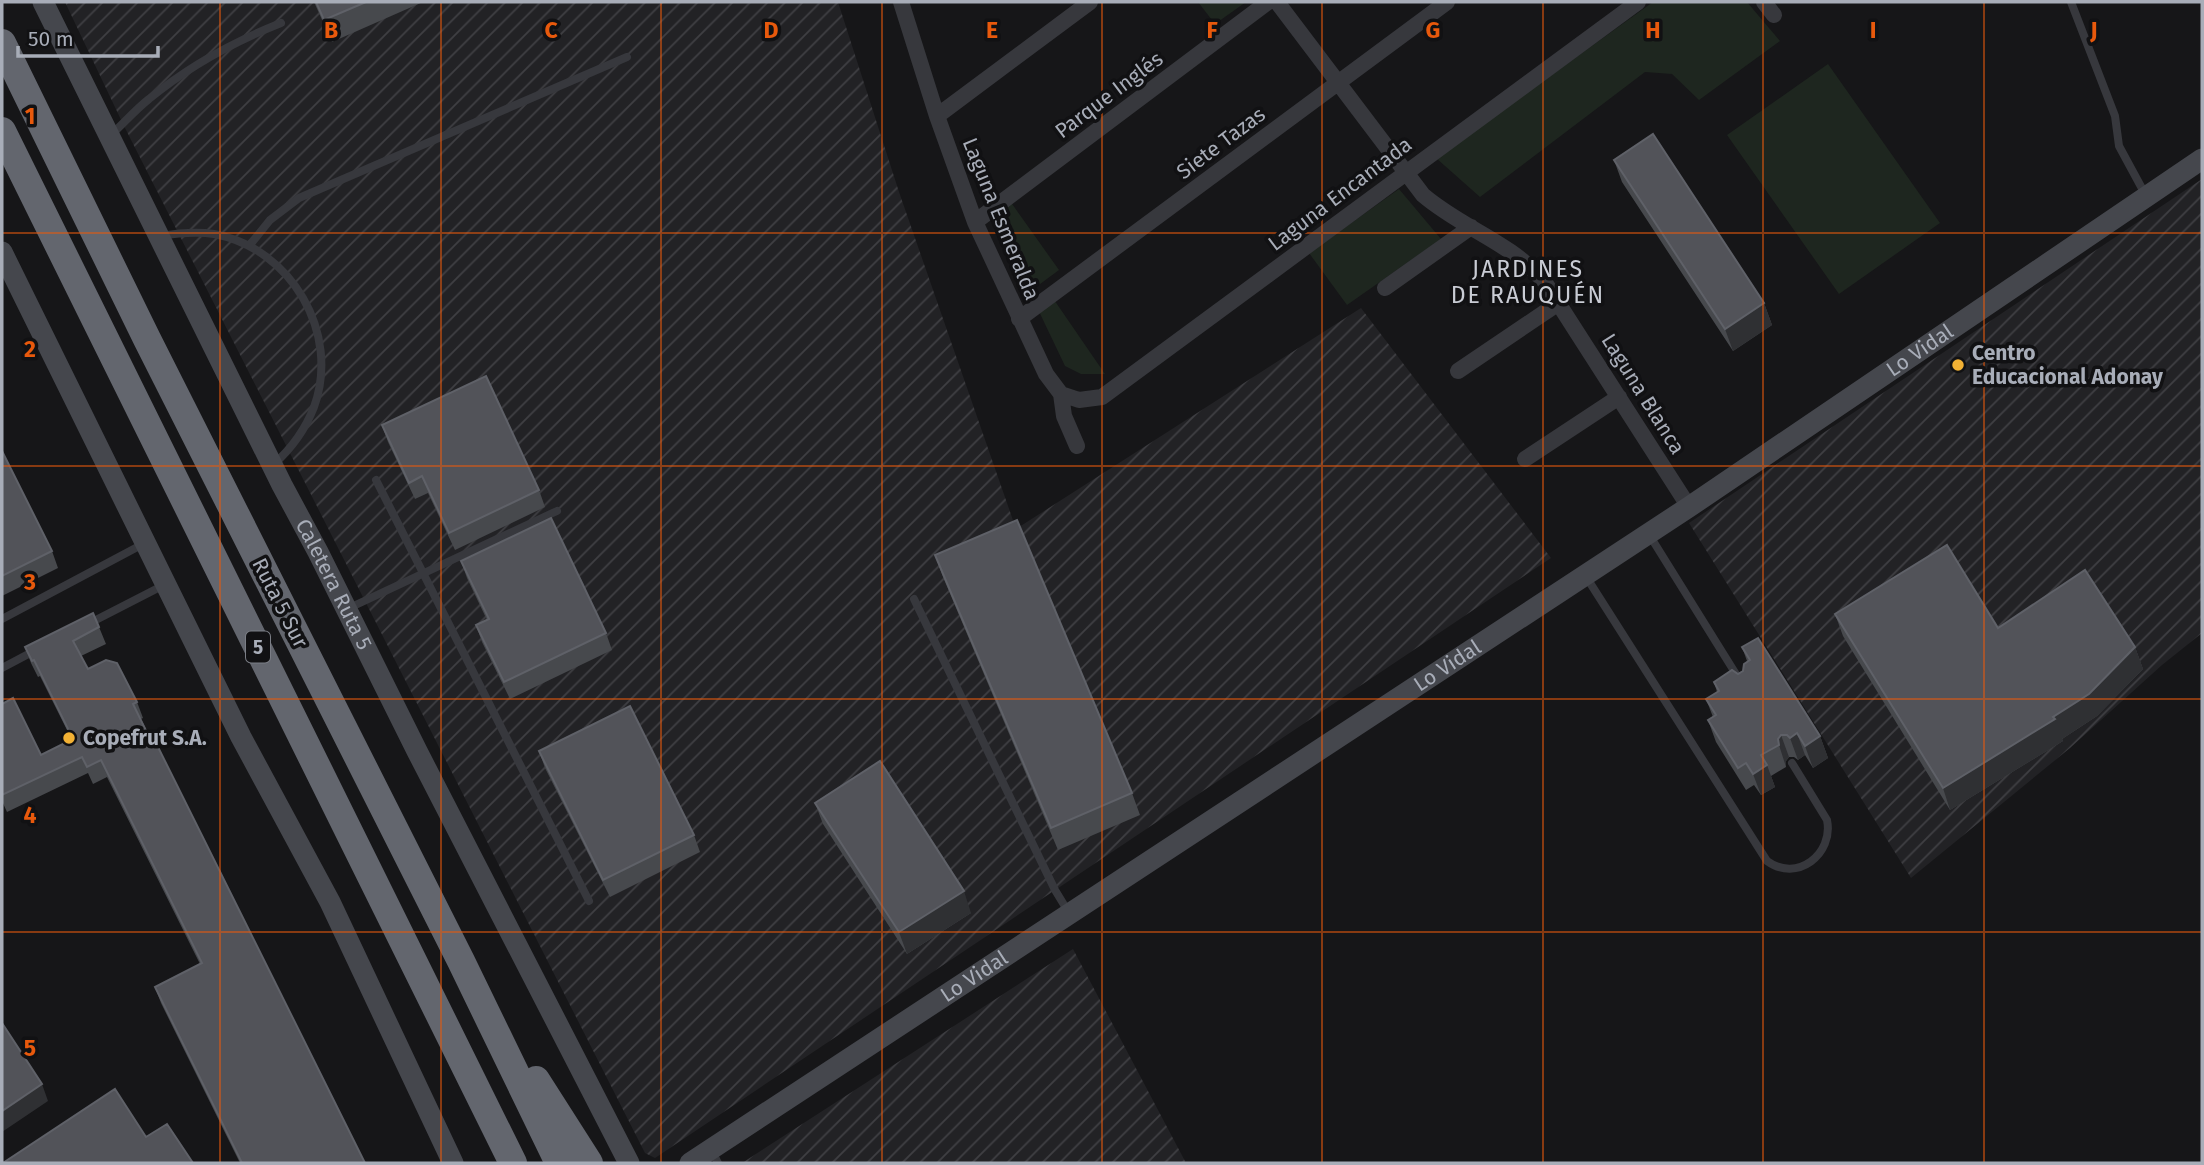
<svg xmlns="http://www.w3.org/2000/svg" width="2204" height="1165" viewBox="0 0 2204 1165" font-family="'Fira Sans',sans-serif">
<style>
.industrial{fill:url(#industrial-furrows)}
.grass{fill:#1e261f}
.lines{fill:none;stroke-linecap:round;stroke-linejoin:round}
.lane{stroke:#37383d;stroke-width:8}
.street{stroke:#37383d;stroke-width:16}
.secondary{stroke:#45474d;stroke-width:21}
.highway{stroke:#63666e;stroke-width:28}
.wall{fill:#47494d}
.shaded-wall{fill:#2f3033}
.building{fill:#525359;stroke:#5f6168;stroke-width:2}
.grid{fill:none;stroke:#e8590c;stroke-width:2;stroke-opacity:0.55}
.poi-dot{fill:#f2b134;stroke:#111113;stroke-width:2.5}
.labels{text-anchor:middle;stroke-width:7;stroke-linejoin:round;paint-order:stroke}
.shield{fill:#111113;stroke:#7b7e86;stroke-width:2}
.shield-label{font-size:19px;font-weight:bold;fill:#a8adb8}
.street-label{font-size:21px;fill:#a8adb8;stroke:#111113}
.poi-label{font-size:21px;font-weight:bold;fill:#a8adb8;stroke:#111113;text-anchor:start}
.neighbourhood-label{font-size:23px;letter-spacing:2px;fill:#c9ccd4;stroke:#111113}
.grid-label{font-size:23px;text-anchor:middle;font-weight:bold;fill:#e8590c;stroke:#111113;stroke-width:7;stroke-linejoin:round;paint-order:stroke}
</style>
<defs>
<pattern id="industrial-furrows" width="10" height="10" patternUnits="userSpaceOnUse" patternTransform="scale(1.75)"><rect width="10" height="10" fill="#222225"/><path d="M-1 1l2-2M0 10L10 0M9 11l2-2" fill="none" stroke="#3f3f43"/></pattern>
</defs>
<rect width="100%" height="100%" fill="#161618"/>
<path class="industrial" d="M 65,2 L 838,2 L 899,192 L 1016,529 L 1361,308 L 1551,558 L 655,1158 L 645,1153 L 123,124 Z
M 2202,179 L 2202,633 L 2162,665 L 2070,748 L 1911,878 L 1689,523 Z
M 1073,949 L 1186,1163 L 742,1163 Z"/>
<path class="grass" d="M 1198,2 L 1246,2 L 1215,24 Z
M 1653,2 L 1747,2 L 1780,41 L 1699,100 L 1672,74 L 1645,72 L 1480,197 L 1436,158 Z
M 1828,64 L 1940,223 L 1839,294 L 1727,135 Z
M 1399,189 L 1441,239 L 1347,305 L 1309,253 Z
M 1005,194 L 1059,270 L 1032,290 L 993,201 Z
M 1048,291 L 1105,374 L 1081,374 L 1065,366 L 1034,301 Z"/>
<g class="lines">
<path class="lane" d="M 2071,2 L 2115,116 L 2119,146 L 2145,194
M 110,136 C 123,124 135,110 149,99 C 189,66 233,42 281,23
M 160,236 C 178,233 196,231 214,234 C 291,248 341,333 314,407 C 305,430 292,448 274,464
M 249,246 L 270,220 L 299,198 L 627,57
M 376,480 L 589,901
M 1650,536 L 1739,679
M 1585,575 L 1767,861 C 1797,883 1834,854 1827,820 L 1792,763
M 914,599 L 1055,890 L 1069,913
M 347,609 L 557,511
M 2,619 L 145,543
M 88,624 L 164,585
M 2,668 L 36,650
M 711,1149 L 718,1163"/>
<path class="street" d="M 901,2 L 937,116 L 975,222 L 1046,374 L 1061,394 L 1064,416 L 1077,446
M 1277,2 L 1423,195 C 1463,229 1507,240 1544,281 L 1689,507
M 1764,2 L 1774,15
M 937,116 L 1090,2
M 975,222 L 1268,2
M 1385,288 L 1471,227
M 1019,319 L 1447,2
M 1458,371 L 1560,302
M 1061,394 L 1079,400 L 1102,397 L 1638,2
M 1525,459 L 1619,397"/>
<g class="secondary">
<path id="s1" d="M 43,2 L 282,485 L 318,552 L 417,751 L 629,1163"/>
<path d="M 2,252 L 241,737 L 330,902 L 453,1163"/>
<path id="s2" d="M 690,1163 L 1689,507 L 2202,159"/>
</g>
<path class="highway" d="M 2,43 L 147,339 L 461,961 L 559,1163
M 2,131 L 513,1163
M 536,1080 L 589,1163"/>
</g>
<path class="wall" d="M 314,2 L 423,2 L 332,42 Z
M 1614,160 L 1764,303 L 1772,325 L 1733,351 L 1622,182 Z
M 382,425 L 539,490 L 545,507 L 455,550 L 428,493 L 415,499 L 388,442 Z
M 2,451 L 52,551 L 58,568 L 2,596 Z
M 935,555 L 1132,793 L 1140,815 L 1058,850 L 943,577 Z
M 461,561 L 606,633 L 612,650 L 510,699 L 482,642 L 476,625 L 487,620 L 467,578 Z
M 1835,614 L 1998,628 L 2135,647 L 2143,669 L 2097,716 L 2062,739 L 2063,741 L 1950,810 L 1843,636 Z
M 99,627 L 106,644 L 81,656 L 88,669 L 137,702 L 143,718 L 141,719 L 365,1163 L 240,1163 L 161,1003 L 155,987 L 200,964 L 107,777 L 93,784 L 88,773 L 7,812 L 2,801 L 2,704 L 41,755 L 72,740 L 40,676 L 38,677 L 31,663 L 25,647 Z
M 1742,647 L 1820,736 L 1828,758 L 1813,768 L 1805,755 L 1798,760 L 1794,757 L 1789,757 L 1786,761 L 1786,767 L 1771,776 L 1775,787 L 1761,795 L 1754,785 L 1746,790 L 1716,742 L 1708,720 L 1713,717 L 1706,699 L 1717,692 L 1714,682 L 1743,671 L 1747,661 Z
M 539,751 L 694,835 L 700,852 L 610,897 L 545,768 Z
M 815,803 L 971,913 L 907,954 L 823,824 Z"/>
<path class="shaded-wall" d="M 1764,303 L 1772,325 L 1733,351 L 1725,329 Z
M 2135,647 L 2143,669 L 2097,716 L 2062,739 L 2063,741 L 1950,810 L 1943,788 L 2053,717 Z
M 1797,733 L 1805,755 L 1798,760 L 1790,738 Z
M 1781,735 L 1789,757 L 1786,761 L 1786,767 L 1779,745 L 1778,739 Z
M 1820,736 L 1828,758 L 1813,768 L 1805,746 Z
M 1767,765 L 1775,787 L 1761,795 L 1753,774 Z
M 964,891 L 971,913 L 907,954 L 899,932 Z
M 42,1084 L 48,1101 L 2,1132 L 2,1111 Z"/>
<path class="building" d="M 316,2 L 366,2 L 324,20 Z
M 1653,134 L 1764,303 L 1725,329 L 1614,160 Z
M 486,376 L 539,490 L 449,533 L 422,476 L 409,483 L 382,425 Z
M 2,451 L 52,551 L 2,576 Z
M 551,518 L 606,633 L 504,682 L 476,625 L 489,619 L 461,561 Z
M 1017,520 L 1132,793 L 1051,828 L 935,555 Z
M 1947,545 L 1998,628 L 2085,570 L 2135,647 L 2089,694 L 2053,717 L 2055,719 L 1943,788 L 1835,614 Z
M 93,613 L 99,627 L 73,641 L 88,669 L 106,660 L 117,663 L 137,702 L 133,704 L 152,743 L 155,741 L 365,1163 L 242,1163 L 155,987 L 202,963 L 101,760 L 87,767 L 82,757 L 2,795 L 2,704 L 13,698 L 41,755 L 73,739 L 34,660 L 32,661 L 25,647 Z
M 1758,638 L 1820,736 L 1805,746 L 1797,733 L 1790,738 L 1787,735 L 1781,735 L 1778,739 L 1779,745 L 1761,755 L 1767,765 L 1753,774 L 1746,763 L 1738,768 L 1708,720 L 1716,715 L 1706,699 L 1719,691 L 1714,682 L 1732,670 L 1738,674 L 1743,671 L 1744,664 L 1750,660 L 1742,647 Z
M 630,706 L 694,835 L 603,880 L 539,751 Z
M 880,761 L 964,891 L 899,932 L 815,803 Z
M 2,1023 L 42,1084 L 2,1111 Z
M 115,1089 L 146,1137 L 167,1124 L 193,1163 L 3,1163 Z"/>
<path class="grid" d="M 220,2 L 220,1163M 441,2 L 441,1163M 661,2 L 661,1163M 882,2 L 882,1163M 1102,2 L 1102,1163M 1322,2 L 1322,1163M 1543,2 L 1543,1163M 1763,2 L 1763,1163M 1984,2 L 1984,1163M 2,233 L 2202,233M 2,466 L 2202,466M 2,699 L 2202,699M 2,932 L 2202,932"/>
<g class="poi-dot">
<circle cx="1958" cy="365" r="7"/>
<circle cx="69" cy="738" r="7"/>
</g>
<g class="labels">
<rect class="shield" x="246" y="631.5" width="24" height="31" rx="5"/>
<g class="shield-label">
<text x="258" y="654">5</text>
</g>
<g class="street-label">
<text transform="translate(1109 95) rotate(-37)" y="7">Parque Inglés</text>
<text transform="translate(1221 143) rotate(-37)" y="7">Siete Tazas</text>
<text transform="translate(1340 194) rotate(-37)" y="7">Laguna Encantada</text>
<text transform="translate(1001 219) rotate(68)" y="7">Laguna Esmeralda</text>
<text dy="7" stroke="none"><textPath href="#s2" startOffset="1474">Lo Vidal</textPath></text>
<text transform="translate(1643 394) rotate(58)" y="7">Laguna Blanca</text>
<text dy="7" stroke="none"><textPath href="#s1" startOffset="651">Caletera Ruta 5</textPath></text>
<text transform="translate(280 603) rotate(63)" y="7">Ruta 5 Sur</text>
<text dy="7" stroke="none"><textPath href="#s2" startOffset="906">Lo Vidal</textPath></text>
<text dy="7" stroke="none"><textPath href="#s2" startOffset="340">Lo Vidal</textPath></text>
</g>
<g class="poi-label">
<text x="1972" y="360">Centro<tspan x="1972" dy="24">Educacional Adonay</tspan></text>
<text x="83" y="745">Copefrut S.A.</text>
</g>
<g class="neighbourhood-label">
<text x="1528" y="277">JARDINES<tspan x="1528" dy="26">DE RAUQUÉN</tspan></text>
</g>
</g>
<g class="grid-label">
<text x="331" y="38">B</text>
<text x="551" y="38">C</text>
<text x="771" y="38">D</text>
<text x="992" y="38">E</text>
<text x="1212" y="38">F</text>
<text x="1433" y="38">G</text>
<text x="1653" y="38">H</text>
<text x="1873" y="38">I</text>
<text x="2094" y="38">J</text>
<text x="30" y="124">1</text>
<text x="30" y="357">2</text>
<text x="30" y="590">3</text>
<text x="30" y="823">4</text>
<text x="30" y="1056">5</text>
</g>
<rect width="2204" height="1165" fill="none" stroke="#a8adb8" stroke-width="7"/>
<path d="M18 46v10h140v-10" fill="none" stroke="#a8adb8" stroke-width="3.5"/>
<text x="28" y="46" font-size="21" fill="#a8adb8" stroke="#111113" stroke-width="5" paint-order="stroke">50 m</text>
</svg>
